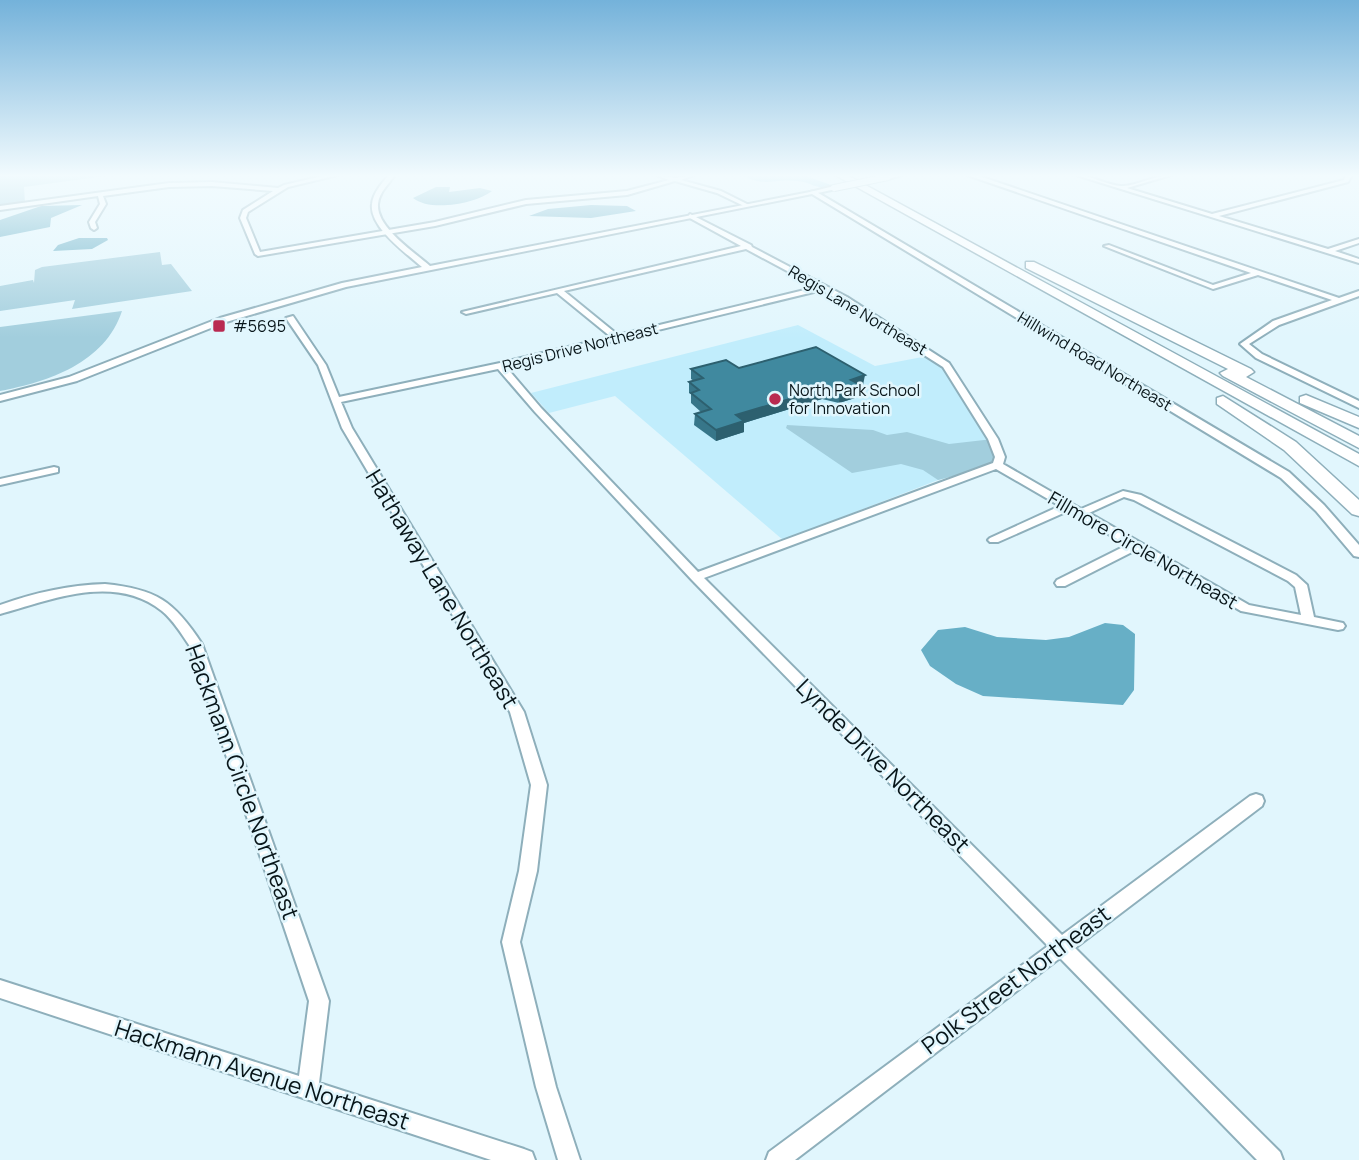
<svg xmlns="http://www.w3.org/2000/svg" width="1359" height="1160" viewBox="0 0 1359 1160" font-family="Manrope,sans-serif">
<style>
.built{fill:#c1edfc}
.green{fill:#a2cedd}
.forest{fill:#86cee6}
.water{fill:#67afc6}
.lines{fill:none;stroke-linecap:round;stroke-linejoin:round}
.minor-casing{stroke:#8eafbb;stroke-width:4}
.tertiary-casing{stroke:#8eafbb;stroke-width:4}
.motorway-casing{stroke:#8eafbb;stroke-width:3}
.minor{fill:#fff;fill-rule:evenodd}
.tertiary{fill:#fff;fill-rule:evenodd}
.motorway{fill:#fff;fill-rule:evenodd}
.minor-bridge-casing{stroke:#8eafbb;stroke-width:8;stroke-linecap:butt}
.minor-bridge{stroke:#fff;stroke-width:6}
.wall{fill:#377689}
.shaded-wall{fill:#2d606f}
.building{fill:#40899f;stroke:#2d606f;stroke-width:2}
.poi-dot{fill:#b92950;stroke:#e1f6fd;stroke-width:2.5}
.labels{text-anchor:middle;stroke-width:5;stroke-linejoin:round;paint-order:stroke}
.far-street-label{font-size:16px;fill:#081519;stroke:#e1f6fd}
.far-poi-label{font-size:16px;fill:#081519;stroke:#e1f6fd;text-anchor:start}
.street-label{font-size:19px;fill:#081519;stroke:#e1f6fd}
.near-street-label{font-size:23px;fill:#081519;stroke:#e1f6fd}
</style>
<rect width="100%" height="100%" fill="#e1f6fd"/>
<path class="built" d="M 798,325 L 875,366 L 933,355 L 946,365 L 993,439 L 997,465 L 938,480 L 783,540 L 615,396 L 549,413 L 531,393 Z"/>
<path class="green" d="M 0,175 L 113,175 L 24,187 L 25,203 L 0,207 Z
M 160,252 L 162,265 L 171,264 L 192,291 L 72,309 L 75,300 L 0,311 L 0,286 L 33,280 L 34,283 L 35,270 L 42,267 Z
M 122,311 C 105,363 48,382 0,391 L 0,327 Z
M 787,425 L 873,430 L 887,435 L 907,432 L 949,444 L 993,439 L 997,465 L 938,480 L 923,470 L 901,464 L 852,473 L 786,428 Z"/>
<path class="forest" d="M 742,175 L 803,175 L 834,186 C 812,190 814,182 796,181 C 772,178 766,188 742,175 Z"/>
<path class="water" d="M 436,187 L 450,187 L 449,192 L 480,188 L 492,191 C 475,204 430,212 413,198 Z
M 82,205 L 51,218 L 50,227 L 0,237 L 0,220 L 41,206 Z
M 591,205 L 627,206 L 636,211 L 591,218 L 529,216 L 548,209 Z
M 79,238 L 107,238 L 108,240 L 92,249 L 53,251 L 58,245 Z
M 1105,623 L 1123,625 L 1135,634 L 1134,690 L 1123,705 L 983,696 L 956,684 L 930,666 L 921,650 L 938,630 L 965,627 L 997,637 L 1046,640 L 1069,637 Z"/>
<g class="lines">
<g class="minor-casing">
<path id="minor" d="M 327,175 L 338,175 L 288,187 L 248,212 L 246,218 L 260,252 L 435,222 L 526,200 L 627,191 L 669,180 L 656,175 L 675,178 L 694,175 L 681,180 L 721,191 L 749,205 L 744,206 L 717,193 L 675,181 L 627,195 L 526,204 L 435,226 L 258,256 L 255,254 L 240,218 L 243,210 L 273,191 L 212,186 L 169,187 L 103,196 L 106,204 L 95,222 L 97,228 L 94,230 L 91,228 L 89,222 L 100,204 L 98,196 L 0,210 L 0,206 L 169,183 L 212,182 L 278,188 L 284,185 Z
M 902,175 L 888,179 L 885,177 Z
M 967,175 L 976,175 L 1339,298 L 1359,291 L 1359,296 L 1279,325 L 1249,344 L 1262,354 L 1359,401 L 1359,408 L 1256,358 L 1240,344 L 1273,321 L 1332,300 L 1258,275 L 1213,289 L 1104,246 L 1109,245 L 1213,285 L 1251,273 Z
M 1076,175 C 1092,175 1105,185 1121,186 C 1135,187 1154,175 1171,175 L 1127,188 L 1212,214 L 1344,180 L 1346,175 L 1352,175 L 1348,182 L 1219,216 L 1328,249 L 1359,239 L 1359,243 L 1335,251 L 1359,259 L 1359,263 Z
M 834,186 L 836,189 L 813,194 L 810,192 Z
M 690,214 L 751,245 L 752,247 L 847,297 L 949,363 L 998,439 L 1005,457 L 1003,464 L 1081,509 L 1123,491 L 1141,495 L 1296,575 L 1307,585 L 1314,617 L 1343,623 L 1345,626 L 1343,629 L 1338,630 L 1241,611 L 1136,550 L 1065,586 L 1057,586 L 1055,583 L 1057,580 L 1127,545 L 1079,517 L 1074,516 L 1068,511 L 998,542 L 990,542 L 988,540 L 990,538 L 1060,506 L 996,469 L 704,578 L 1062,935 L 1250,796 L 1256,794 L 1262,796 L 1264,801 L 1262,806 L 1075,948 L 1280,1152 L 1283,1160 L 1257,1160 L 1060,958 L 795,1160 L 766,1160 L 769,1152 L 1048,946 L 692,580 L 535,412 L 498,369 L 341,402 L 352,428 L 524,712 L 547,785 L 537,871 L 520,942 L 556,1087 L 580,1160 L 558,1160 L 536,1087 L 502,942 L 519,871 L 531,785 L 510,712 L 342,428 L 318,365 L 286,318 L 293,316 L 326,365 L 339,397 L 500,363 L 611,337 L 557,293 L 466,314 L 462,312 L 741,246 L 688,217 ZM 746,249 L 817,287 L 618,335 L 564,291 ZM 822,290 L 943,367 L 988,439 L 995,457 L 993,463 L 698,572 L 541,408 L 506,367 ZM 1124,497 L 1134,500 L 1288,581 L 1295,587 L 1301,615 L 1249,605 L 1089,513 Z
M 54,467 L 58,468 L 58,472 L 0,485 L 0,479 Z
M 105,584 C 156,589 174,601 202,644 L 329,1001 L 319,1083 L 524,1149 L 532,1152 L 535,1160 L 491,1160 L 0,998 L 0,980 L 299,1076 L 309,1001 L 189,645 C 181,633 173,620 162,611 C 114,573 51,600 0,614 L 0,605 C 34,593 68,585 105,584 Z"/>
</g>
<g class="tertiary-casing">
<path id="tertiary" d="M 389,175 L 395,175 C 389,184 379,192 378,204 C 376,227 414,252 430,266 L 815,191 L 1289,472 L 1324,505 L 1359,545 L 1359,557 L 1354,556 L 1316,511 L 1281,478 L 812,194 L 346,287 L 226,322 L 77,381 L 0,401 L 0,395 L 69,377 L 220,318 L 342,283 L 422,267 C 406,253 369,227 372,204 C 373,193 382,183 389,175 Z"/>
</g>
<g class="motorway-casing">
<path id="motorway" d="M 835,175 L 847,175 L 1359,454 L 1359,466 Z
M 1026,262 L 1034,262 L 1251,369 L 1254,372 L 1246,377 L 1359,436 L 1359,448 L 1223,376 L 1220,373 L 1228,369 L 1026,268 Z
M 1306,395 L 1359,417 L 1359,428 L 1300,403 L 1300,397 Z
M 1223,396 L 1296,442 L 1359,500 L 1359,516 L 1352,514 L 1284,450 L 1217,404 L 1217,398 Z"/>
</g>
<use href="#minor" class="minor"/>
<use href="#tertiary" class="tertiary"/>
<use href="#motorway" class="motorway"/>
<g class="minor-bridge-casing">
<path id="minor-bridge" d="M 834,188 L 888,177"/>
</g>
<use href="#minor-bridge" class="minor-bridge"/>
</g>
<path class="wall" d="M 739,368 L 863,385 L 861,386 L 860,395 L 855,398 L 839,403 L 822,399 L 744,423 L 744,432 L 716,441 L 694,425 L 695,414 L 701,412 L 691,403 L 691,394 L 689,393 L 689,382 L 694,381 L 691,379 L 691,369 Z"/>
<path class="shaded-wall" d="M 865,375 L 863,385 L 861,386 L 860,395 L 855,398 L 839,403 L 840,393 L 851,380 Z
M 823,389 L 822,399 L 744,423 L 744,432 L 716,441 L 716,430 L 736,415 Z"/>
<path class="building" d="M 816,347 L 865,375 L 851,380 L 861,385 L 856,388 L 840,393 L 823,389 L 736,415 L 744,421 L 716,430 L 695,414 L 711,409 L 691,393 L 699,390 L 689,382 L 703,378 L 691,369 L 726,360 L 739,368 Z"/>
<linearGradient id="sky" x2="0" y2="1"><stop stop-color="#74b2da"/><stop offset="0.52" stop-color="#f2fbfe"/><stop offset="1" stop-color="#f2fbfe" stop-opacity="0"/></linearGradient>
<rect width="1359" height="338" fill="url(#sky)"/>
<g class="poi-dot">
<rect x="212" y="319" width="14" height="14" rx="3.5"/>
<circle cx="775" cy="399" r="7"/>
</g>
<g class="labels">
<g class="far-street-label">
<text transform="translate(858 310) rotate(31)" y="6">Regis Lane Northeast</text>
<text transform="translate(580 347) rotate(-14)" y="6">Regis Drive Northeast</text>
<text transform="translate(1095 361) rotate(31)" y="6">Hillwind Road Northeast</text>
</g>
<g class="far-poi-label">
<text x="233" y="332">#5695</text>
<text x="789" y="396">North Park School<tspan x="789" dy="18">for Innovation</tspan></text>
</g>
<g class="street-label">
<text transform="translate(1143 550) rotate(30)" y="7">Fillmore Circle Northeast</text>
</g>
<g class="near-street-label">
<text transform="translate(442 589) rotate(59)" y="8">Hathaway Lane Northeast</text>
<text transform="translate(883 766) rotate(45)" y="8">Lynde Drive Northeast</text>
<text transform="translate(242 782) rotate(70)" y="8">Hackmann Circle Northeast</text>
<text transform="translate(1016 980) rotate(-37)" y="8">Polk Street Northeast</text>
<text transform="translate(262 1075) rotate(18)" y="8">Hackmann Avenue Northeast</text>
</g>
</g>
</svg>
